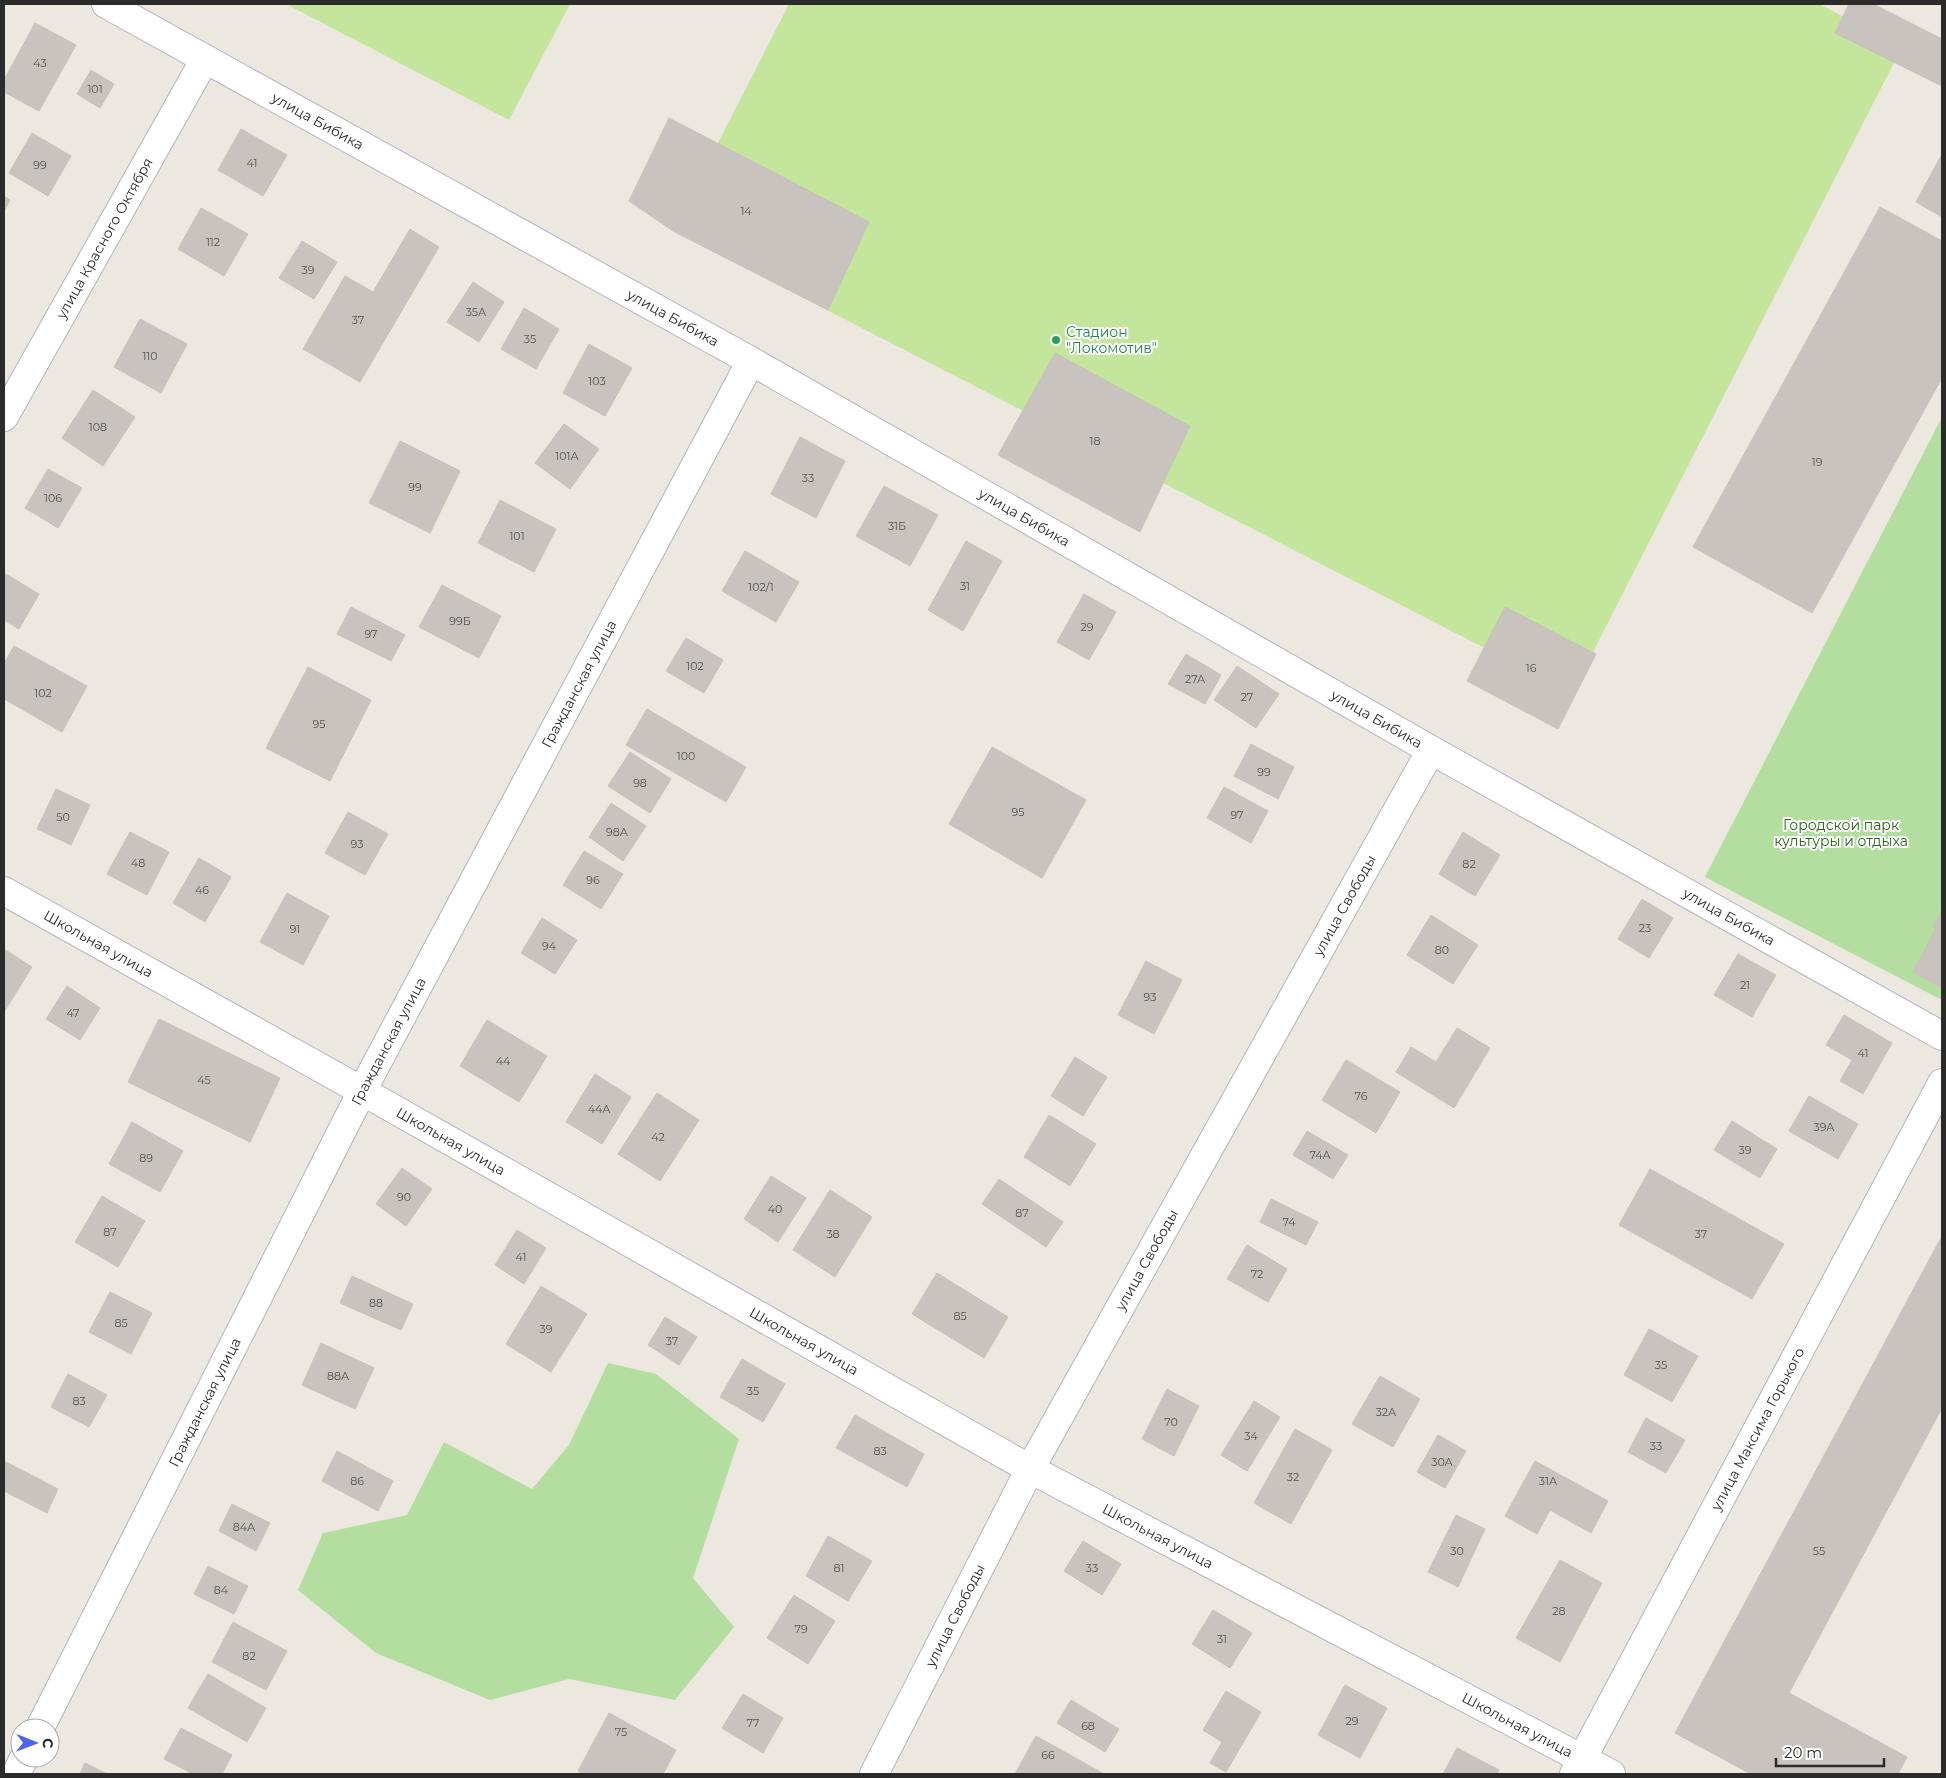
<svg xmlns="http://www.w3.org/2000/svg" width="1946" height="1778" viewBox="0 0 1946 1778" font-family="Montserrat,sans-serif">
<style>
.green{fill:#b3de9f}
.pitch{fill:#c4e59c}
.building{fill:#c8c3be;stroke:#c7c2b8}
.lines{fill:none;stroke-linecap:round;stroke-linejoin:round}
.street-casing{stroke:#b2b4be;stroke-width:30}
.street{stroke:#fff;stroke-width:28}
.leisure-dot{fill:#2e9e5b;stroke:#fff;stroke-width:2}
.labels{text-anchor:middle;stroke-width:4;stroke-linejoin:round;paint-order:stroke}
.number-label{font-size:11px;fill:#525150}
.street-label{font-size:14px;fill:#2b2b2b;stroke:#fff}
.leisure-label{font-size:14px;fill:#27864d;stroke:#fff;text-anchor:start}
.park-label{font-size:14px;fill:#2d6420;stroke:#fff}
</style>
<rect width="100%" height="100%" fill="#ece7df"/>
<path class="green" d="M 1942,417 L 1942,1000 L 1705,877 Z
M 608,1363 L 656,1374 L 739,1439 L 693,1578 L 734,1627 L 675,1700 L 569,1679 L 490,1700 L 376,1653 L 298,1590 L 323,1533 L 407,1515 L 444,1442 L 532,1489 L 569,1445 Z"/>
<path class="pitch" d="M 286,4 L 570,4 L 509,120 Z
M 789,4 L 1819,4 L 1902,47 L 1572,693 L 673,231 Z"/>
<path class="building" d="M 1849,4 L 1873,4 L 1942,39 L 1942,86 L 1835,33 Z
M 35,23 L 76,45 L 39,111 L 4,92 L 4,80 Z
M 91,70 L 114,84 L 100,108 L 77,94 Z
M 669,118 L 869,222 L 828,310 L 673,231 L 629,201 Z
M 241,129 L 287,155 L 263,196 L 218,170 Z
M 32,133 L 71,156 L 48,196 L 9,173 Z
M 1942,154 L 1942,217 L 1916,202 Z
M 4,196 L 10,200 L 4,211 Z
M 1880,207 L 1942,241 L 1942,378 L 1812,613 L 1693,547 Z
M 201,208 L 248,234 L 224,276 L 178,249 Z
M 410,229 L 439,247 L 360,382 L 303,349 L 345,276 L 373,292 Z
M 302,241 L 337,262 L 314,299 L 279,278 Z
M 473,282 L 504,302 L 479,342 L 447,322 Z
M 524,308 L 559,329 L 536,369 L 501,349 Z
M 140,319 L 187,344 L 161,393 L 114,367 Z
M 589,344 L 632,368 L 605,416 L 563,393 Z
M 1055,353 L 1190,426 L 1140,532 L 998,455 Z
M 93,390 L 135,417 L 103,466 L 62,438 Z
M 564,424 L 599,449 L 570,489 L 535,463 Z
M 800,437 L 845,461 L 816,518 L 771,494 Z
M 400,441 L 460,471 L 430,533 L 369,503 Z
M 48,469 L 82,488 L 58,528 L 25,508 Z
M 884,486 L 938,515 L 910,566 L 856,536 Z
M 500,500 L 556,529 L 534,572 L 478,543 Z
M 966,541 L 1002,561 L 963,631 L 928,610 Z
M 745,551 L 799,582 L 776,622 L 722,591 Z
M 4,573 L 39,594 L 19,629 L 4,620 Z
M 442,585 L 501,616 L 479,658 L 419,627 Z
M 1084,594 L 1116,612 L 1089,660 L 1057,642 Z
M 351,607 L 405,635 L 391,661 L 337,634 Z
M 1505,607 L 1596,654 L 1558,729 L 1467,681 Z
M 686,638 L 723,660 L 704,693 L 666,671 Z
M 14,646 L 87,686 L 62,732 L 4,699 L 4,664 Z
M 1186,654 L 1221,675 L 1205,704 L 1168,684 Z
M 1237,666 L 1279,694 L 1256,728 L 1214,700 Z
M 308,667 L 371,700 L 330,781 L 266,748 Z
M 647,709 L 746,767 L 726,802 L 626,745 Z
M 1251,744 L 1294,767 L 1278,799 L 1234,776 Z
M 992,747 L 1086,800 L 1042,878 L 949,824 Z
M 630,752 L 671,779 L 650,813 L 608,786 Z
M 1224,787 L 1268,811 L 1251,843 L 1207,818 Z
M 56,789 L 90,805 L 71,845 L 37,829 Z
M 611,803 L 646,826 L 623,861 L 589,837 Z
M 348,812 L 388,834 L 365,875 L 325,853 Z
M 130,832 L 169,852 L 147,895 L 107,874 Z
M 1463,832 L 1500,855 L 1475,896 L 1439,874 Z
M 584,851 L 623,874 L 601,909 L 563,885 Z
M 199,858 L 231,877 L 205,922 L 173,903 Z
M 287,893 L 329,916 L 303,965 L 260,942 Z
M 1642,899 L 1673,918 L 1649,958 L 1618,939 Z
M 1942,910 L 1942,932 L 1933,927 Z
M 1431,915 L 1478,945 L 1453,984 L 1407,955 Z
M 542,918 L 577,940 L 555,974 L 521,953 Z
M 1936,928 L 1942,931 L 1942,988 L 1913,972 Z
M 4,949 L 32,967 L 4,1012 Z
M 1738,954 L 1776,975 L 1752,1017 L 1714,995 Z
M 1146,961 L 1182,980 L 1154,1034 L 1118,1015 Z
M 67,986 L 100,1008 L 80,1040 L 46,1019 Z
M 1844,1015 L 1892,1043 L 1863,1094 L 1840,1081 L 1852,1060 L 1826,1045 Z
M 159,1019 L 280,1078 L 250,1142 L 128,1082 Z
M 487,1020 L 547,1056 L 519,1102 L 460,1066 Z
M 1457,1028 L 1490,1048 L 1454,1108 L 1396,1072 L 1411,1047 L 1436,1062 Z
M 1075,1057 L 1107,1077 L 1083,1116 L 1051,1096 Z
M 1346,1060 L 1400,1092 L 1376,1133 L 1322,1100 Z
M 595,1074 L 631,1097 L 602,1144 L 566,1122 Z
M 657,1093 L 699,1120 L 660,1181 L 618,1154 Z
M 1809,1096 L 1858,1124 L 1838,1159 L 1789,1131 Z
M 1049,1115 L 1096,1144 L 1070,1186 L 1024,1157 Z
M 1732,1121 L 1777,1149 L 1760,1178 L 1714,1150 Z
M 132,1122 L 183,1151 L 160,1192 L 109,1164 Z
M 1307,1131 L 1348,1155 L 1333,1179 L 1293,1155 Z
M 402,1168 L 432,1189 L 406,1226 L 376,1204 Z
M 1650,1169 L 1784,1244 L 1752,1299 L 1619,1225 Z
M 771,1176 L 806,1198 L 778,1242 L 744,1219 Z
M 999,1179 L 1063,1222 L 1046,1247 L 982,1204 Z
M 830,1190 L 872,1217 L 835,1277 L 793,1250 Z
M 102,1196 L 145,1221 L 118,1267 L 75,1242 Z
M 1271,1199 L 1318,1222 L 1306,1245 L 1260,1222 Z
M 517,1230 L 546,1248 L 524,1284 L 495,1265 Z
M 1942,1236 L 1942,1408 L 1789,1693 L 1907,1757 L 1898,1774 L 1751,1774 L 1675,1733 Z
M 1247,1245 L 1287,1269 L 1268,1302 L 1227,1279 Z
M 937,1273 L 1008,1317 L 984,1358 L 912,1314 Z
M 352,1276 L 413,1304 L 401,1330 L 340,1303 Z
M 541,1286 L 587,1314 L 551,1372 L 506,1344 Z
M 110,1292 L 152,1313 L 131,1354 L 89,1332 Z
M 665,1317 L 697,1337 L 679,1365 L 648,1345 Z
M 1649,1329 L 1698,1356 L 1672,1402 L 1624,1375 Z
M 321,1343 L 374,1368 L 355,1409 L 302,1385 Z
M 742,1359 L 785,1384 L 763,1422 L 720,1397 Z
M 68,1374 L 107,1395 L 89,1427 L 51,1407 Z
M 1380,1376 L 1420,1399 L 1393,1447 L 1352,1424 Z
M 1167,1389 L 1199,1406 L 1174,1456 L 1142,1439 Z
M 1254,1401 L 1280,1417 L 1247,1471 L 1221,1455 Z
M 855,1415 L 924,1454 L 907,1487 L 836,1448 Z
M 1646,1418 L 1685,1440 L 1666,1473 L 1628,1452 Z
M 1295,1429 L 1332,1450 L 1291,1524 L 1254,1503 Z
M 1438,1435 L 1466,1451 L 1445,1488 L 1417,1472 Z
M 337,1451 L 393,1481 L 378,1511 L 322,1481 Z
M 4,1461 L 58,1489 L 47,1513 L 4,1491 Z
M 1535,1461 L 1608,1501 L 1591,1533 L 1550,1510 L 1537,1534 L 1505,1516 Z
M 232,1504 L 270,1523 L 256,1551 L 219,1531 Z
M 1456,1515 L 1485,1529 L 1458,1587 L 1428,1572 Z
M 828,1536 L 872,1561 L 848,1601 L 806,1576 Z
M 1083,1541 L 1121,1564 L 1102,1595 L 1064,1571 Z
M 1560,1560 L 1602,1583 L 1560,1662 L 1516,1638 Z
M 208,1566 L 248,1586 L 234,1614 L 194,1594 Z
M 794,1595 L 835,1621 L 808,1664 L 767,1638 Z
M 1213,1610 L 1252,1633 L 1230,1668 L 1192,1644 Z
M 233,1622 L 287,1651 L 266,1690 L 212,1662 Z
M 208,1674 L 266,1708 L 247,1742 L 188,1708 Z
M 1345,1685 L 1387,1708 L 1360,1758 L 1318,1735 Z
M 1226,1691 L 1261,1712 L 1226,1772 L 1210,1763 L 1222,1742 L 1203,1730 Z
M 743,1694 L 783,1718 L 763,1753 L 722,1728 Z
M 1071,1700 L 1119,1729 L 1105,1752 L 1057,1723 Z
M 609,1713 L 676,1750 L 663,1774 L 583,1774 L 578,1771 Z
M 181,1728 L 232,1755 L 222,1774 L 193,1774 L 164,1759 Z
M 1036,1736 L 1104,1774 L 1015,1774 Z
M 1457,1748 L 1499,1770 L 1497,1774 L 1443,1774 Z
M 85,1763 L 107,1774 L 80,1774 Z"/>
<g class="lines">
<g class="street-casing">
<g id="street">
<path id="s1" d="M 106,4 L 751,361 L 1431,750 L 1942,1036"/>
<path id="s2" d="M 4,417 L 205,59"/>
<path id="s3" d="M 4,891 L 362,1091 L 1030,1469 L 1611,1774"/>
<path id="s4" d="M 40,1728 L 362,1091 L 751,361"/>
<path d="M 16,1774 L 24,1758"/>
<path id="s5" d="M 874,1774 L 1030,1469 L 1431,750"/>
<path id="s6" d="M 1574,1774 L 1942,1083"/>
</g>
</g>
<use href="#street" class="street"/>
</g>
<circle class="leisure-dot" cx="1056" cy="340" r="5"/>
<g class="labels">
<g class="number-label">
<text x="40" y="67">43</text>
<text x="95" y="93">101</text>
<text x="252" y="167">41</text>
<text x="40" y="169">99</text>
<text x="746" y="215">14</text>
<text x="213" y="246">112</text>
<text x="308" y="274">39</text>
<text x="476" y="316">35А</text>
<text x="358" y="324">37</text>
<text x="530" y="343">35</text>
<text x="150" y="360">110</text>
<text x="597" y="385">103</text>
<text x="98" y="431">108</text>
<text x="1095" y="445">18</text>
<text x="567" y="460">101А</text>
<text x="1817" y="466">19</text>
<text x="808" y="482">33</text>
<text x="415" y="491">99</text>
<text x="53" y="502">106</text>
<text x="897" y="530">31Б</text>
<text x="517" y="540">101</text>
<text x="965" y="590">31</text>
<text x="761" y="591">102/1</text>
<text x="460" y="625">99Б</text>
<text x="1087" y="631">29</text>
<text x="371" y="638">97</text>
<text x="695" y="670">102</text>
<text x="1531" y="672">16</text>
<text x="1195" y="683">27А</text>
<text x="43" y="697">102</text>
<text x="1247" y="701">27</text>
<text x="319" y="728">95</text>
<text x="686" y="760">100</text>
<text x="1264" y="776">99</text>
<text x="640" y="787">98</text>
<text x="1018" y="816">95</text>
<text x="1237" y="819">97</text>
<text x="63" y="821">50</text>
<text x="617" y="836">98А</text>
<text x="357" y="848">93</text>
<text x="138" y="867">48</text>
<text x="1469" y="868">82</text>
<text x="593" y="884">96</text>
<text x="202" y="894">46</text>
<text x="1645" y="932">23</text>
<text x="295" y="933">91</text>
<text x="549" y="950">94</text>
<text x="1442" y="954">80</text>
<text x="1745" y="989">21</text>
<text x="1150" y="1001">93</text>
<text x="73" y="1017">47</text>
<text x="1863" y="1057">41</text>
<text x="503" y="1065">44</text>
<text x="204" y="1084">45</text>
<text x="1361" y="1100">76</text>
<text x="599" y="1113">44А</text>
<text x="1824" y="1131">39А</text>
<text x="658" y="1141">42</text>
<text x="1745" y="1154">39</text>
<text x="1320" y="1159">74А</text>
<text x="146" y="1162">89</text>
<text x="404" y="1201">90</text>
<text x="775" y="1213">40</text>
<text x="1022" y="1217">87</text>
<text x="1289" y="1226">74</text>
<text x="110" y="1236">87</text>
<text x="833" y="1238">38</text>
<text x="1701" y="1238">37</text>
<text x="521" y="1261">41</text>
<text x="1257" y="1278">72</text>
<text x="376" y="1307">88</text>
<text x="960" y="1320">85</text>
<text x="121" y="1327">85</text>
<text x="546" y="1333">39</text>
<text x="672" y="1345">37</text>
<text x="1661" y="1369">35</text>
<text x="338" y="1380">88А</text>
<text x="753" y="1395">35</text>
<text x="79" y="1405">83</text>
<text x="1386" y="1416">32А</text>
<text x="1171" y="1426">70</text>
<text x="1251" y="1440">34</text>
<text x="1656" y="1450">33</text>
<text x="880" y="1455">83</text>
<text x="1442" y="1466">30А</text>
<text x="1293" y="1481">32</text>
<text x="357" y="1485">86</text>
<text x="1548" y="1485">31А</text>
<text x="244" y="1531">84А</text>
<text x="1457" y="1555">30</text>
<text x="1819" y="1555">55</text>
<text x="839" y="1572">81</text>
<text x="1092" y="1572">33</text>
<text x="221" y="1594">84</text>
<text x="1559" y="1615">28</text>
<text x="801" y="1633">79</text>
<text x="1222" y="1643">31</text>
<text x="249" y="1660">82</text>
<text x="1352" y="1725">29</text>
<text x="753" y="1727">77</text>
<text x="1088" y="1730">68</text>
<text x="621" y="1736">75</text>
<text x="1048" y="1759">66</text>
</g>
<g class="street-label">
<text dy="5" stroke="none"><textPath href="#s1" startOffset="242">улица Бибика</textPath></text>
<text dy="5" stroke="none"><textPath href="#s2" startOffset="205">улица Красного Октября</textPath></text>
<text dy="5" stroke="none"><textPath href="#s1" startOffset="648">улица Бибика</textPath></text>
<text dy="5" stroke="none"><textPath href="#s1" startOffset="1052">улица Бибика</textPath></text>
<text dy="5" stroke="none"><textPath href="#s4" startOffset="1175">Гражданская улица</textPath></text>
<text dy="5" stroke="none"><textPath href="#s1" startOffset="1458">улица Бибика</textPath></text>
<text dy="5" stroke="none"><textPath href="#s5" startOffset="988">улица Свободы</textPath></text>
<text dy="5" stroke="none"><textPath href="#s1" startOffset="1862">улица Бибика</textPath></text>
<text dy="5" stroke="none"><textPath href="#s3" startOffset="108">Школьная улица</textPath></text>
<text dy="5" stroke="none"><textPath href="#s4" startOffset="770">Гражданская улица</textPath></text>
<text dy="5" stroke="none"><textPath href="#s3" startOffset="512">Школьная улица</textPath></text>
<text dy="5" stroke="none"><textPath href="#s5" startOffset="582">улица Свободы</textPath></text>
<text dy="5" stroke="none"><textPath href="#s3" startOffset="918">Школьная улица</textPath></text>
<text dy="5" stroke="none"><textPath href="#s4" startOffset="365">Гражданская улица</textPath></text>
<text dy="5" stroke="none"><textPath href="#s6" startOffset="391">улица Максима Горького</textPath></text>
<text dy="5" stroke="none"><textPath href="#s3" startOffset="1322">Школьная улица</textPath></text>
<text dy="5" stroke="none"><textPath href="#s5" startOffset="178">улица Свободы</textPath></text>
<text dy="5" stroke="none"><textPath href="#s3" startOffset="1728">Школьная улица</textPath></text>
</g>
<g class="leisure-label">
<text x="1066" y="337">Стадион<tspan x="1066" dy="16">"Локомотив"</tspan></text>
</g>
<g class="park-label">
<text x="1841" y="830">Городской парк<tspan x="1841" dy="16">культуры и отдыха</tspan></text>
</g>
</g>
<rect width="1946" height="1778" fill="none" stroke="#2b2b2b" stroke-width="10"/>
<g transform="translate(35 1743) rotate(91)"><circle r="24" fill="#ffffff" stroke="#aaaaaa"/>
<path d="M0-4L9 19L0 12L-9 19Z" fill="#4b66ed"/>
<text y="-8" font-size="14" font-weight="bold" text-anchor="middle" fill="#2b2b2b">С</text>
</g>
<path d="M1776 1758v8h108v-8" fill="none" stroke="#2b2b2b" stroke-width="2.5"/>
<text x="1784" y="1758" font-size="15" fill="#2b2b2b" stroke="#ffffff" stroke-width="4" paint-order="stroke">20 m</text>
</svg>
